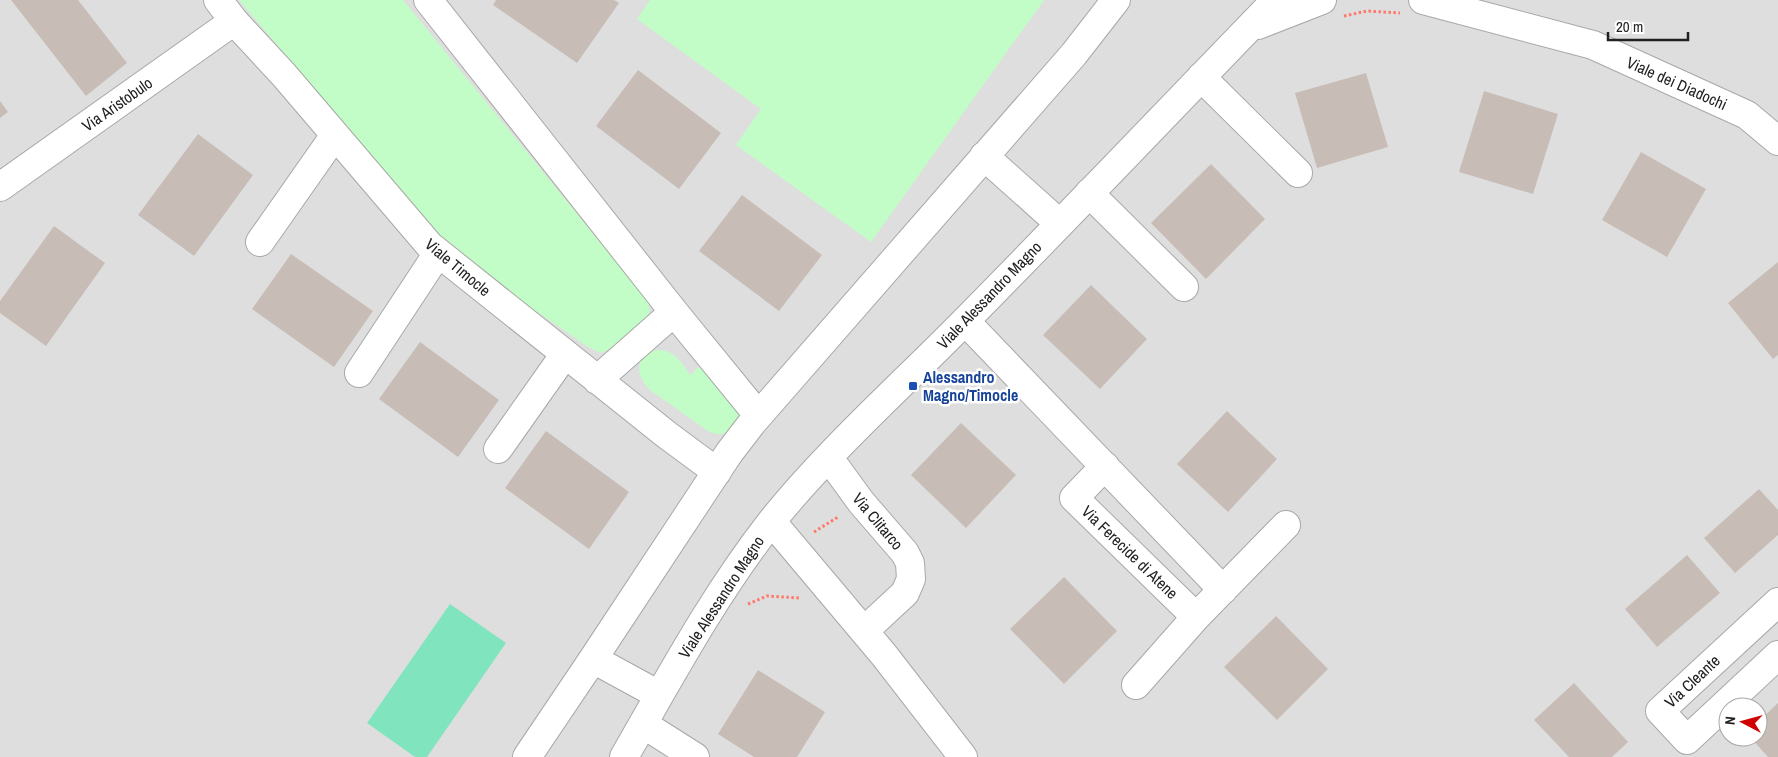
<svg xmlns="http://www.w3.org/2000/svg" width="1778" height="757" viewBox="0 0 1778 757" font-family="'Archivo Narrow',sans-serif">
<style>
.residential{fill:#dfdede;fill-rule:evenodd}
.park{fill:#c2fdc7}
.pitch{fill:#80e5be}
.building{fill:#c7bdb6}
.lines{fill:none;stroke-linecap:round;stroke-linejoin:round}
.minor-casing{stroke:#a8a8a8;stroke-width:30}
.path{stroke:#ff796a;stroke-width:3;stroke-dasharray:2.5 2.5;stroke-linecap:butt}
.minor{stroke:#fff;stroke-width:28}
.transit-dot{fill:#1a4fb4;stroke:#fff;stroke-width:2}
.labels{text-anchor:middle;stroke-width:5;stroke-linejoin:round;paint-order:stroke}
.street-label{font-size:16px;fill:#212121;stroke:#fff}
.transit-label{font-size:16px;font-weight:bold;fill:#164399;stroke:#fff;text-anchor:start}
</style>
<rect width="100%" height="100%" fill="#f2eee7"/>
<path class="residential" d="M 0,0 L 1778,0 L 1778,757 L 0,757 ZM 1728,707 L 1758,707 L 1758,737 L 1728,737 Z"/>
<path class="park" d="M 239,0 L 403,0 L 648,301 L 650,312 C 640,328 619,345 601,353 L 588,347 C 535,309 474,273 429,226 Z
M 650,0 L 1044,0 L 871,242 L 736,145 L 761,109 L 637,19 Z
M 657,350 C 673,349 682,362 690,375 L 702,364 L 742,413 C 733,428 727,440 708,431 L 650,390 C 635,375 634,356 657,350 Z"/>
<path class="pitch" d="M 450,604 L 506,643 L 427,757 L 415,757 L 367,723 Z"/>
<path class="building" d="M 11,0 L 78,0 L 127,63 L 86,96 Z
M 496,0 L 614,0 L 619,3 L 577,63 L 493,5 Z
M 638,70 L 721,133 L 679,189 L 596,126 Z
M 1366,73 L 1388,147 L 1317,168 L 1295,93 Z
M 1484,91 L 1558,114 L 1533,194 L 1459,172 Z
M 0,101 L 8,112 L 0,118 Z
M 198,134 L 253,175 L 194,256 L 138,215 Z
M 1641,152 L 1706,189 L 1667,257 L 1602,220 Z
M 1211,164 L 1265,219 L 1206,279 L 1151,223 Z
M 742,195 L 822,255 L 779,311 L 699,251 Z
M 54,226 L 105,263 L 46,346 L 0,313 L 0,301 Z
M 291,254 L 373,311 L 334,367 L 252,309 Z
M 1778,262 L 1778,355 L 1773,359 L 1728,303 Z
M 1091,285 L 1147,339 L 1100,389 L 1043,335 Z
M 420,342 L 499,400 L 458,457 L 379,399 Z
M 1227,411 L 1277,459 L 1228,512 L 1177,464 Z
M 961,423 L 1016,475 L 966,528 L 911,475 Z
M 546,431 L 629,492 L 589,549 L 505,488 Z
M 1759,489 L 1778,510 L 1778,535 L 1735,573 L 1704,538 Z
M 1687,555 L 1720,593 L 1657,647 L 1625,609 Z
M 1064,577 L 1117,631 L 1064,684 L 1010,629 Z
M 1276,616 L 1328,669 L 1277,720 L 1224,667 Z
M 758,670 L 825,712 L 797,757 L 754,757 L 718,734 Z
M 1574,683 L 1628,742 L 1612,757 L 1569,757 L 1534,720 Z
M 1778,703 L 1778,757 L 1768,757 L 1750,737 L 1758,737 L 1758,722 Z"/>
<g class="lines">
<g class="minor-casing">
<path id="minor" d="M 218,0 L 234,21 L 284,75 L 430,246 L 667,435 L 717,472
M 428,0 L 674,312 L 758,415
M 1423,0 L 1593,45 L 1747,115 L 1778,141
M 1258,25 L 1322,0
M 1201,77 L 1298,173
M 984,156 L 1059,223
M 0,187 L 234,21
M 1089,193 L 1184,287
M 260,242 L 335,135
M 965,321 L 1223,590
M 359,373 L 438,253
M 597,380 L 674,312
M 498,449 L 565,354
M 829,458 L 861,502 L 905,553 L 910,563 L 911,579 L 905,593 L 864,631
M 1105,466 L 1074,498 L 1196,617
M 772,522 L 884,655 L 963,757
M 1778,602 L 1660,711 L 1687,740 L 1778,655
M 593,659 L 659,695
M 1136,685 L 1196,617 L 1286,525
M 643,724 L 695,757
M 527,757 L 593,659 L 729,453 L 752,423 L 1074,54 L 1116,0
M 624,757 C 670,677 714,595 771,522 C 829,450 899,388 964,322 C 1069,216 1172,107 1276,0"/>
</g>
<path class="path" d="M 1344,16 L 1367,11 L 1400,13
M 814,532 L 838,517
M 748,604 L 767,596 L 799,598"/>
<use href="#minor" class="minor"/>
</g>
<rect class="transit-dot" x="908" y="381" width="10" height="10" rx="2.5"/>
<g class="labels">
<g class="street-label">
<text transform="translate(1677 83) rotate(24)" y="6">Viale dei Diadochi</text>
<text transform="translate(117 104) rotate(-35)" y="6">Via Aristobulo</text>
<text transform="translate(458 267) rotate(40)" y="6">Viale Timocle</text>
<text transform="translate(989 295) rotate(-46)" y="6">Viale Alessandro Magno</text>
<text transform="translate(878 521) rotate(50)" y="6">Via Clitarco</text>
<text transform="translate(1130 552) rotate(44)" y="6">Via Ferecide di Atene</text>
<text transform="translate(721 597) rotate(-57)" y="6">Viale Alessandro Magno</text>
<text transform="translate(1692 681) rotate(-43)" y="6">Via Cleante</text>
</g>
<g class="transit-label">
<text x="923" y="383">Alessandro<tspan x="923" dy="18">Magno/Timocle</tspan></text>
</g>
</g>
<g transform="translate(1743 722) rotate(276)"><circle r="24" fill="#ffffff" stroke="#a6a6a6"/>
<path d="M0-4L9 19L0 12L-9 19Z" fill="#d10001"/>
<text y="-8" font-size="14" font-weight="bold" text-anchor="middle" fill="#212121">N</text>
</g>
<path d="M1608 32v8h80v-8" fill="none" stroke="#212121" stroke-width="2.5"/>
<text x="1616" y="32" font-size="15" fill="#212121" stroke="#ffffff" stroke-width="4" paint-order="stroke">20 m</text>
</svg>
